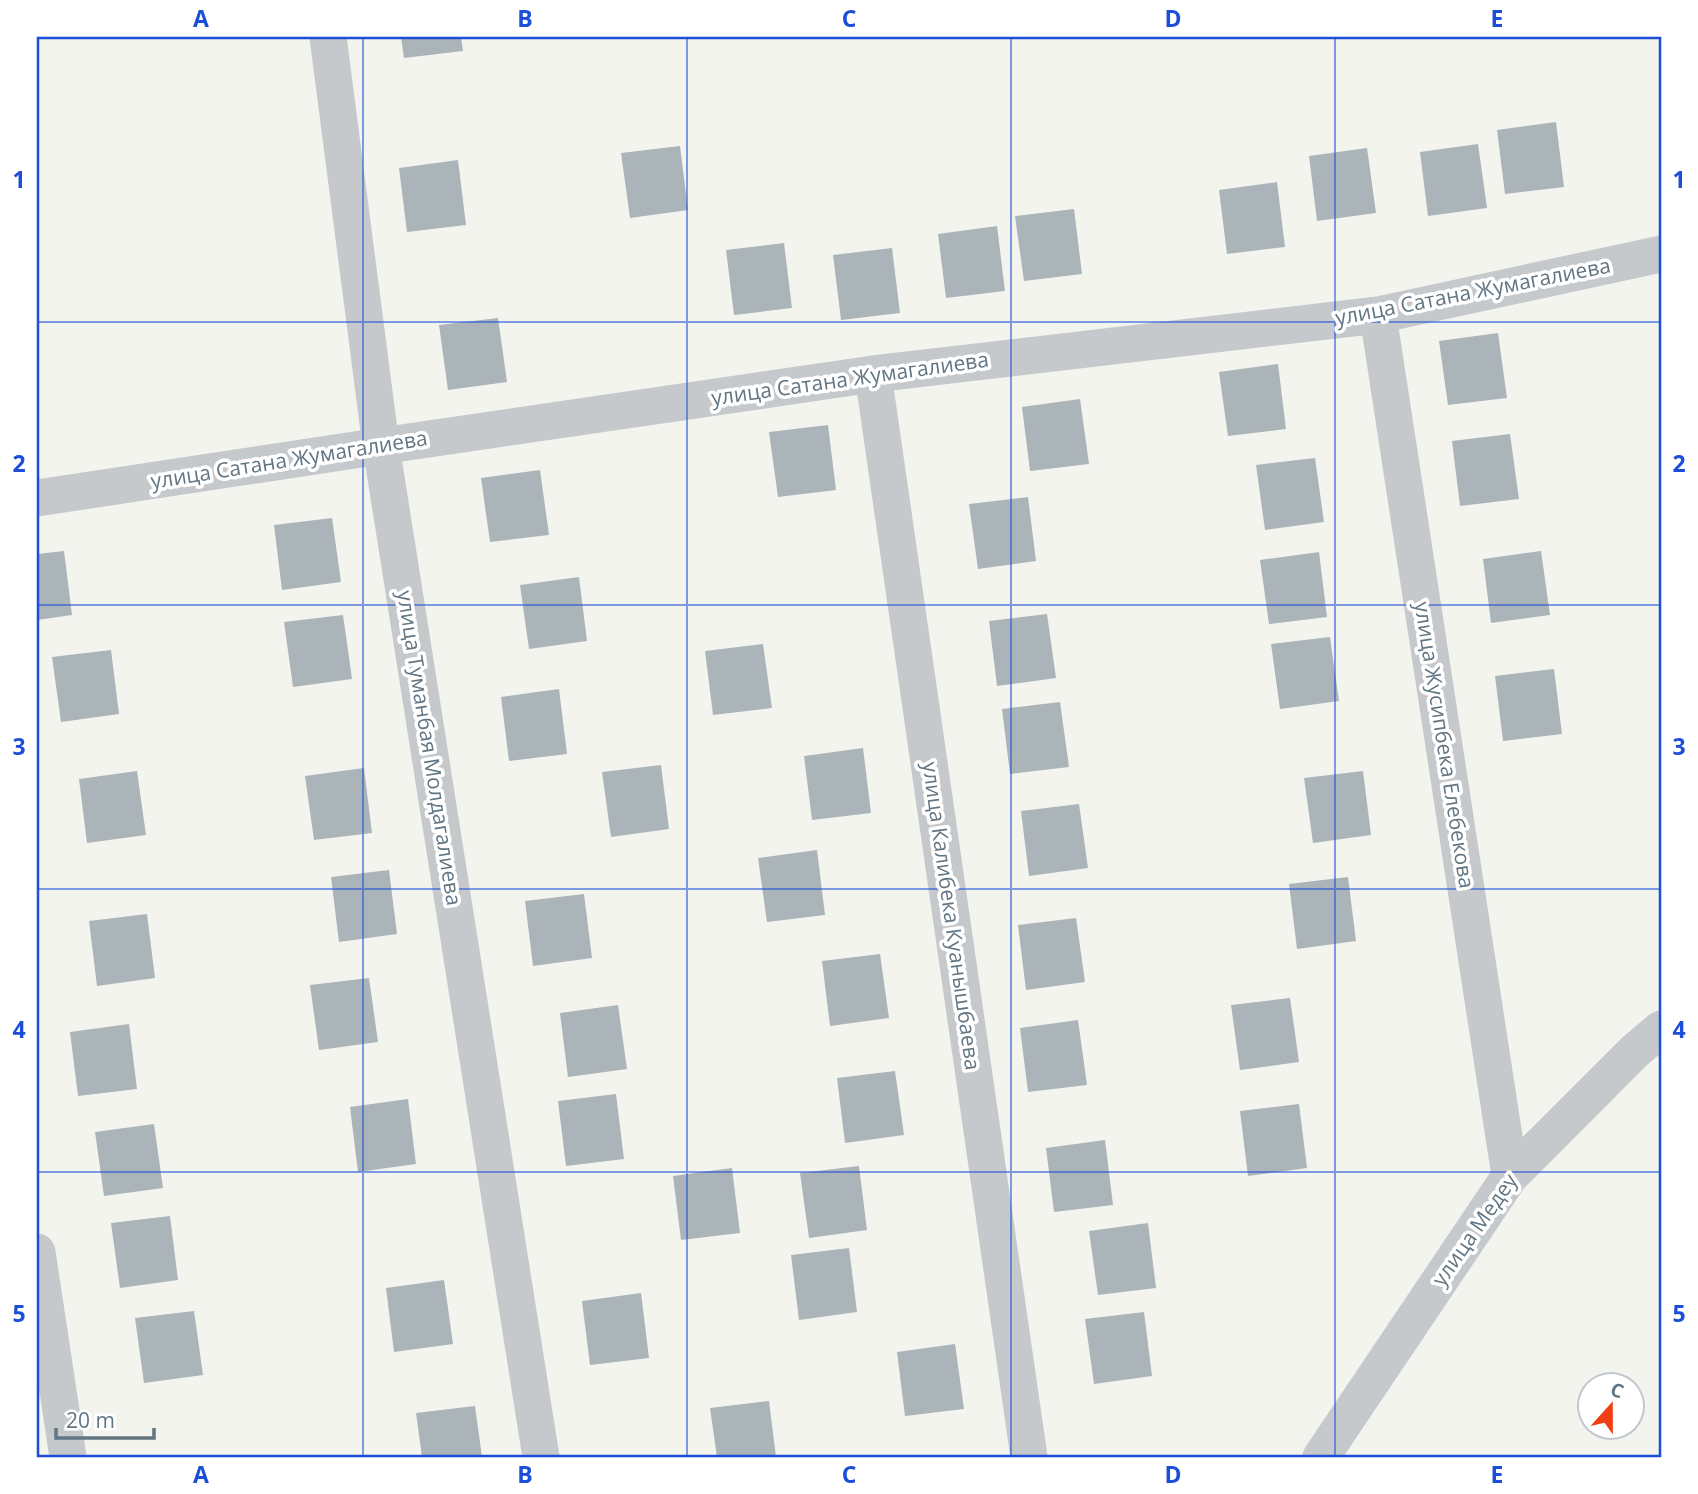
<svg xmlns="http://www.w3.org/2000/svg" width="1698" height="1494" viewBox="0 0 1698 1494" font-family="'Open Sans',sans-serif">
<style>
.building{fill:#abb4b8}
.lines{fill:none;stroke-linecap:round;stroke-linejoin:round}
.street{stroke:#c6c9cc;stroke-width:37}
.grid{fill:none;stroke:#1d4ed8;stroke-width:2;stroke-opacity:0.55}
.labels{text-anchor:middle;stroke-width:7;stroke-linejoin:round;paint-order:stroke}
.street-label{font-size:21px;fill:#617583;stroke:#fff}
.neatline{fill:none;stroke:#1d4ed8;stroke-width:2.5}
.grid-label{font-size:23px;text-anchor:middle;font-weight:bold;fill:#1d4ed8}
</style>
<rect width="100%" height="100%" fill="#f4f4ef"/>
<path class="building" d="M 401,37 L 461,37 L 463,51 L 404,58 Z
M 1556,122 L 1564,187 L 1505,194 L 1497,130 Z
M 1478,144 L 1487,208 L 1428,216 L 1420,152 Z
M 680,146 L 688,210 L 630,218 L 621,153 Z
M 1367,148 L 1376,213 L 1317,221 L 1309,156 Z
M 458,160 L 466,225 L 407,232 L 399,168 Z
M 1277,182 L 1285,247 L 1227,254 L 1219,190 Z
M 1074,209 L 1082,274 L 1024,281 L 1015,216 Z
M 997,226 L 1005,291 L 946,298 L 938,234 Z
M 784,243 L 792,308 L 734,315 L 726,250 Z
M 892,248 L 900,313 L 841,320 L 833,255 Z
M 498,318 L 507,382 L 448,390 L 439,325 Z
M 1498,333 L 1507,398 L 1448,405 L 1439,341 Z
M 1278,364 L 1286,429 L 1228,436 L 1219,372 Z
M 1080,399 L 1089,464 L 1030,471 L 1022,407 Z
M 828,425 L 836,490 L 778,497 L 769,432 Z
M 1510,434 L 1519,499 L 1460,506 L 1452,441 Z
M 1315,458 L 1324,522 L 1265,530 L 1256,465 Z
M 540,470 L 549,535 L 490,542 L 481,478 Z
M 1028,497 L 1036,561 L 978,569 L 969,504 Z
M 332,518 L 341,582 L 282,590 L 274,525 Z
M 64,551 L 72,615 L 37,620 L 37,554 Z
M 1541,551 L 1550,615 L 1491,623 L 1483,559 Z
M 1319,552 L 1327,617 L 1269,624 L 1260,560 Z
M 579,577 L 587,641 L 529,649 L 520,585 Z
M 1047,614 L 1056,678 L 997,686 L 989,621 Z
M 343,615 L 352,679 L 293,687 L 284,622 Z
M 1330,637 L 1339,701 L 1280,709 L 1271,644 Z
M 763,644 L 772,708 L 713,715 L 705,651 Z
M 111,650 L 119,714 L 61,722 L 52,657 Z
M 1554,669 L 1562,734 L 1503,741 L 1495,676 Z
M 559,689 L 567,754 L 509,761 L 501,697 Z
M 1060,702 L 1069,767 L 1010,774 L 1002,709 Z
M 863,748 L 871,813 L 812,820 L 804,756 Z
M 661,765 L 669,829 L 611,837 L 602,772 Z
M 364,768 L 372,833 L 314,840 L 305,776 Z
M 137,771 L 146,835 L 87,843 L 79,779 Z
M 1363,771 L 1371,835 L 1313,843 L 1304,778 Z
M 1079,804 L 1088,868 L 1029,876 L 1021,811 Z
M 817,850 L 825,915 L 767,922 L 758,858 Z
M 389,870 L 397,934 L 339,942 L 331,877 Z
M 1348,877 L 1356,941 L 1297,949 L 1289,884 Z
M 584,894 L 592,958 L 533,966 L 525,901 Z
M 147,914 L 155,978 L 97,986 L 89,921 Z
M 1076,918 L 1085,982 L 1026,990 L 1018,925 Z
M 880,954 L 889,1018 L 830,1026 L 822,961 Z
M 369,978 L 378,1042 L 319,1050 L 310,985 Z
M 1290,998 L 1299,1062 L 1240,1070 L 1231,1005 Z
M 618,1005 L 627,1069 L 568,1077 L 560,1013 Z
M 1078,1020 L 1087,1085 L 1028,1092 L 1020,1028 Z
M 129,1024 L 137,1089 L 78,1096 L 70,1032 Z
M 895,1071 L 904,1135 L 845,1143 L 837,1078 Z
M 616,1094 L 624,1159 L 566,1166 L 558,1101 Z
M 408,1099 L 416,1164 L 358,1172 L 350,1107 Z
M 1299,1104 L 1307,1168 L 1248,1176 L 1240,1111 Z
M 154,1124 L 163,1188 L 104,1196 L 95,1132 Z
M 1105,1140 L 1113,1205 L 1054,1212 L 1046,1148 Z
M 859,1166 L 867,1230 L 809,1238 L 800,1173 Z
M 732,1168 L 740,1233 L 681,1240 L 673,1176 Z
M 170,1216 L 178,1280 L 120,1288 L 111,1223 Z
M 1148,1223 L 1156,1288 L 1098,1295 L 1089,1231 Z
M 849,1248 L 857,1312 L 799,1320 L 791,1255 Z
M 444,1280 L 453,1344 L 394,1352 L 386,1288 Z
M 641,1293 L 649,1358 L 590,1365 L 582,1301 Z
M 194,1311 L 203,1375 L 144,1383 L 135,1318 Z
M 1144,1312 L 1152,1376 L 1094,1384 L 1085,1319 Z
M 955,1344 L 964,1409 L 905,1416 L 897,1352 Z
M 769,1401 L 776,1457 L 717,1457 L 710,1408 Z
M 475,1406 L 482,1457 L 422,1457 L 416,1413 Z"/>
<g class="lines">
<path class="street" d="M 328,37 L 381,446 L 541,1457
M 1378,315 L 1510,1176
M 873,374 L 1029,1457
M 37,498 L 381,446 L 873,374 L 1378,315 L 1661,254
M 37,1252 L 68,1457
M 1321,1457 L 1510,1176 L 1635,1051 L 1661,1029"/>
</g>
<path class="grid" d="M 363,37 L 363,1457M 687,37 L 687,1457M 1011,37 L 1011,1457M 1335,37 L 1335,1457M 37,322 L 1661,322M 37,605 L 1661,605M 37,889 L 1661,889M 37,1172 L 1661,1172"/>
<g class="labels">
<g class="street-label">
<text transform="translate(1473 292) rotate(-11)" y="7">улица Сатана Жумагалиева</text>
<text transform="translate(850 379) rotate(-8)" y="7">улица Сатана Жумагалиева</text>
<text transform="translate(289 460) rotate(-9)" y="7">улица Сатана Жумагалиева</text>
<text transform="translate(1444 745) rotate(81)" y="7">улица Жусипбека Елебекова</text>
<text transform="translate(429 748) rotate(81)" y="7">улица Туманбая Молдагалиева</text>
<text transform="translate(951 916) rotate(82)" y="7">улица Калибека Куанышбаева</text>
<text transform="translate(1475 1230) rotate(-55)" y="7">улица Медеу</text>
</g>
</g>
<rect width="1698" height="1494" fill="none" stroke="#ffffff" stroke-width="77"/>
<g transform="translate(1611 1406) rotate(21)"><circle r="33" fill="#ffffff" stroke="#c0c8cd" stroke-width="2"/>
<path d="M0-5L12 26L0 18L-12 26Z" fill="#f04013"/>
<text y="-10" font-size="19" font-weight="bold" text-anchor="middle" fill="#617583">С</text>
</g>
<path d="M56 1428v10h98v-10" fill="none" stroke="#617583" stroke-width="3.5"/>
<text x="66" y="1428" font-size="21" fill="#617583" stroke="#ffffff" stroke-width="5" paint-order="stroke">20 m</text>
<rect x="38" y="38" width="1622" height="1418" class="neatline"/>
<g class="grid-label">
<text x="201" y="27">A</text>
<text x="525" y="27">B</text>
<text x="849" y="27">C</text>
<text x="1173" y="27">D</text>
<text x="1497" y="27">E</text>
<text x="19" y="188">1</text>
<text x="1679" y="188">1</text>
<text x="19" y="472">2</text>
<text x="1679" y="472">2</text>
<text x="19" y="755">3</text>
<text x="1679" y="755">3</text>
<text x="19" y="1038">4</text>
<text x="1679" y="1038">4</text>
<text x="19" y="1322">5</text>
<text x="1679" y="1322">5</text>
<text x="201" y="1483">A</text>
<text x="525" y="1483">B</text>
<text x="849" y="1483">C</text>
<text x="1173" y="1483">D</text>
<text x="1497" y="1483">E</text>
</g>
</svg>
